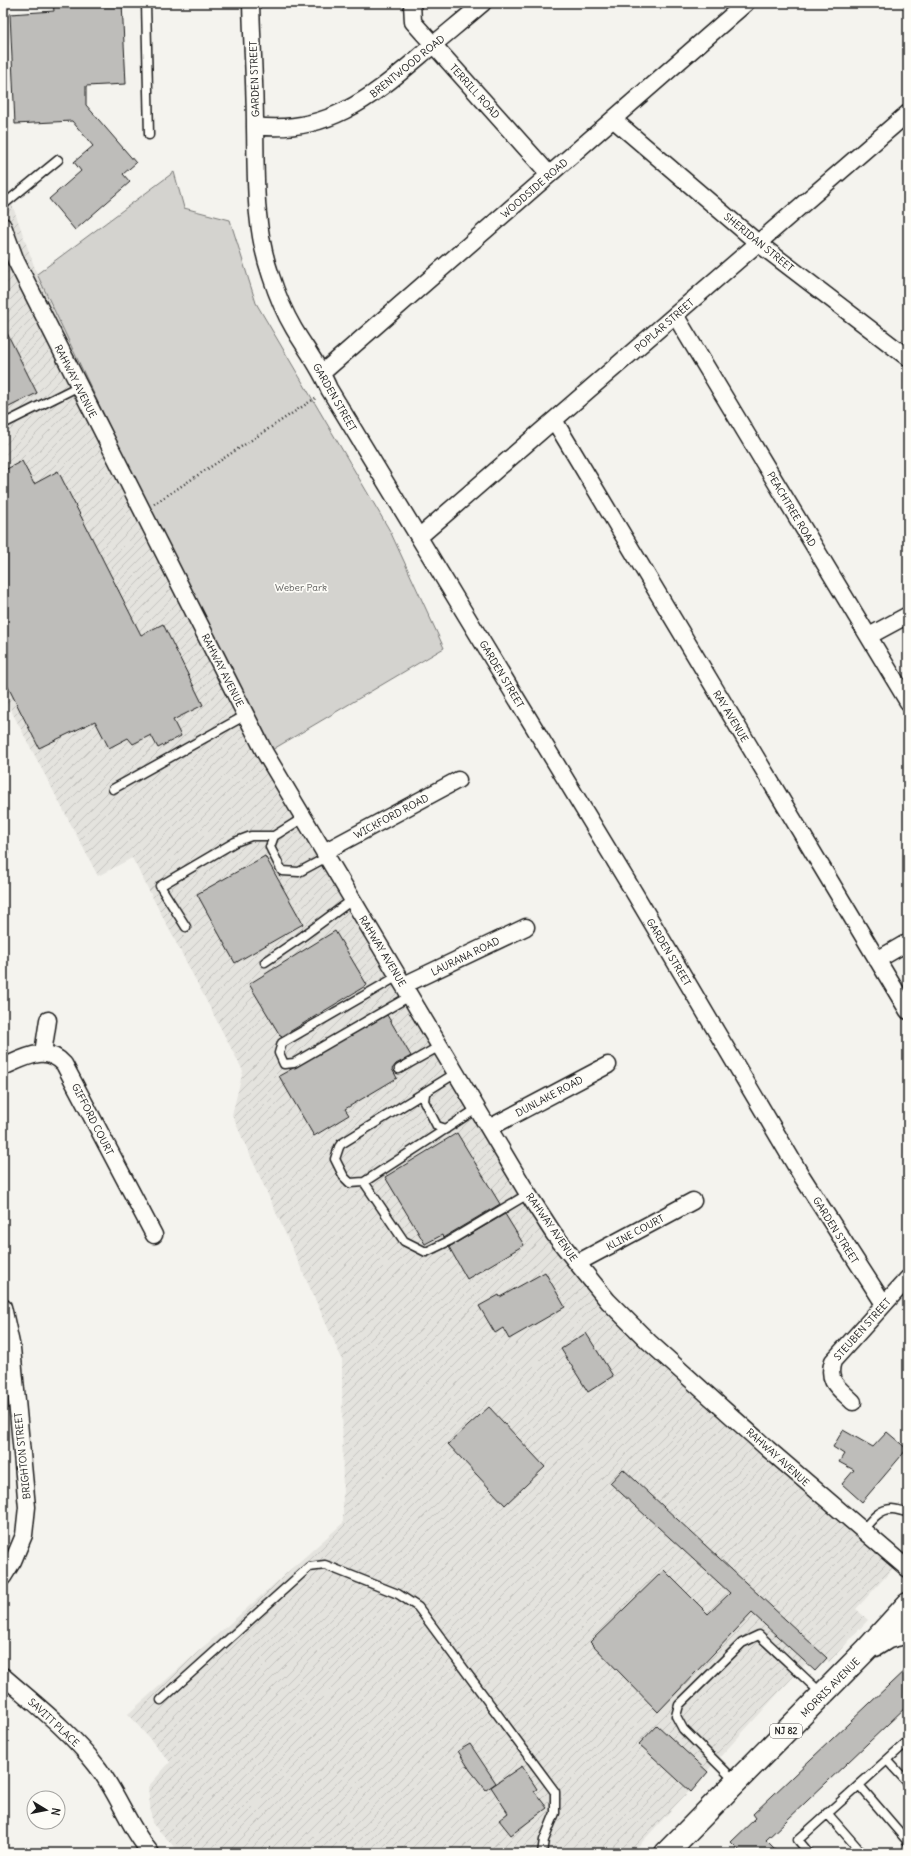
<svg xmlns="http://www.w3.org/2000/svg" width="911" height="1856" viewBox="0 0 911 1856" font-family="Delius,sans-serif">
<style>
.industrial{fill:url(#industrial-furrows)}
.green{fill:#d4d3cf;stroke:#787876}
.building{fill:#bebdba;stroke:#1c1c1c}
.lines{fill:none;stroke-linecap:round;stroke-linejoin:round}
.lane-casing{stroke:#1c1c1c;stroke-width:11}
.street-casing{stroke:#1c1c1c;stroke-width:19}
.primary-casing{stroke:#1c1c1c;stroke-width:25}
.path{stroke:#1c1c1c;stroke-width:2.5;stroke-dasharray:1 3;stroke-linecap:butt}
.lane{stroke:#fdfcf7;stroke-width:8}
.street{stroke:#fdfcf7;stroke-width:16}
.primary{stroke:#fdfcf7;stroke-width:22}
.labels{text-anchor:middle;stroke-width:3.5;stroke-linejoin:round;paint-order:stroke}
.shield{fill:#fdfcf7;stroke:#605f5e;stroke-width:1}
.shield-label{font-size:9px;font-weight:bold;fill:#1c1c1c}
.street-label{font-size:10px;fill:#1c1c1c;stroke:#fdfcf7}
.park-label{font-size:10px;fill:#5c5c5b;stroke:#fdfcf7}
</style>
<defs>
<pattern id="industrial-furrows" width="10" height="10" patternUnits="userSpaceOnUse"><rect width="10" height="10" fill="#e4e3de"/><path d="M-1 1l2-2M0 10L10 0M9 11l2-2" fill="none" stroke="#c3c2be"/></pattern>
</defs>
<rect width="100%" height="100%" fill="#f4f3ee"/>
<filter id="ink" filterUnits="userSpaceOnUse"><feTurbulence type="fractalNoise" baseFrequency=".025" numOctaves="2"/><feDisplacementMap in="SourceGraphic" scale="8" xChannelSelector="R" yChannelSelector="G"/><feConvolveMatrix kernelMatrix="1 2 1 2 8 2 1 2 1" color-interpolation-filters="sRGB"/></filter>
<g filter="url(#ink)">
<path class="industrial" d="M 3,179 L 37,274 L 265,754 L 563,1252 L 899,1562 L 856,1609 L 868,1620 L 829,1662 L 818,1650 L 632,1853 L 180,1853 L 152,1823 L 148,1787 L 170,1762 L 128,1714 L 343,1523 L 342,1359 L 232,1115 L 243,1071 L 132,858 L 98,876 L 3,695 Z"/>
<path class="green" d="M 174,172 L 184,208 L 230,220 L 256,303 L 390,531 L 444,648 L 265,754 L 37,274 Z"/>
<path class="building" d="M 53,3 L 122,3 L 126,84 L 86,86 L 86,105 L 136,163 L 123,174 L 130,182 L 75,230 L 49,199 L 81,171 L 74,162 L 93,146 L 72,121 L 15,124 L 10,14 L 54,11 Z
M 3,325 L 37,393 L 3,410 Z
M 22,461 L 34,484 L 58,471 L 141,635 L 163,624 L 203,705 L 173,720 L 181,736 L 158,748 L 151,735 L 133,744 L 128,738 L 109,748 L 95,721 L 39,748 L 3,677 L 3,471 Z
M 265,856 L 303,924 L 235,963 L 197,894 Z
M 335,931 L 367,985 L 281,1037 L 249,984 Z
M 387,1015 L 411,1056 L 396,1064 L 392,1069 L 397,1078 L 345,1109 L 349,1115 L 314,1136 L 279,1076 Z
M 457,1133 L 500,1204 L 446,1236 L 443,1238 L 442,1235 L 425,1244 L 385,1177 Z
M 505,1214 L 524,1245 L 467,1279 L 449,1247 Z
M 545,1272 L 565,1307 L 509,1339 L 503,1328 L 495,1333 L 479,1306 L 499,1295 L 500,1297 Z
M 586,1333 L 613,1376 L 588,1392 L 561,1349 Z
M 489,1407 L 545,1467 L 505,1505 L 448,1444 Z
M 843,1430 L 873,1447 L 887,1432 L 907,1449 L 862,1502 L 842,1484 L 854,1470 L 839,1462 L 844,1454 L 833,1447 Z
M 623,1469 L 827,1658 L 815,1671 L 752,1613 L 658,1712 L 590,1642 L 664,1570 L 708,1614 L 730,1593 L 610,1483 Z
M 908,1667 L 908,1705 L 766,1840 L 779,1853 L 742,1853 L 731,1842 L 756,1818 L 753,1814 Z
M 657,1725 L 708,1772 L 691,1792 L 639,1744 Z
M 470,1744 L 496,1783 L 486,1790 L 470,1770 L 458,1751 Z
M 522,1766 L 537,1789 L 534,1791 L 547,1808 L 511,1835 L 499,1820 L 508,1813 L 491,1787 Z"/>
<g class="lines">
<g class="lane-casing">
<path id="lane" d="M 146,3 L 149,135
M 3,205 L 58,160
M 3,424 L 79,386
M 113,789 L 246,715
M 303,818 L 274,836 L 270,847 L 282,871 L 299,872 L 327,857
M 3,852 L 4,852
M 186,927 L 160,886 L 235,842 L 251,836 L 274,836
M 265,962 L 299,939 L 352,900
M 398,976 L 282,1043 L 279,1053 L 284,1064 L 294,1063 L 410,996
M 399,1069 L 440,1046
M 456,1073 L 341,1144 L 339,1147 L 335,1159 L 344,1177 L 350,1183 L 364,1182 L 478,1108
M 425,1094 L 424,1101 L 437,1126 L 446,1129
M 364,1182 L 404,1241 L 426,1252 L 449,1241 L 528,1194
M 862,1531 C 870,1522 878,1509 892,1509 C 897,1509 903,1512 908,1512
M 161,1700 L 309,1567 L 325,1565 L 398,1594 L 418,1607 L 555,1792 L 555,1813 L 544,1840 L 542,1853
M 887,1760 L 908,1783
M 736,1782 L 683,1729 L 676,1716 L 679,1705 L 742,1643 L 759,1635 L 822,1694
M 859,1785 L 908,1842
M 827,1813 L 862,1853
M 809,1853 L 798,1840 L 908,1741"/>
</g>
<g class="street-casing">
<path id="street" d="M 251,3 C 252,44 255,86 255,127 C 256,177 254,228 271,276 C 277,295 284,312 294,329 C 306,349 320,367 329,389 L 635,894 L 801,1175 L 884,1304
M 412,3 L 413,22 L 549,174
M 614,120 L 758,243 L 908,358
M 255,126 C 324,135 370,99 420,56 C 441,38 462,21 483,3
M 3,226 L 16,261 L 265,753 L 528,1194 L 554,1234 L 577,1263 L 608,1301 L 649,1342 L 768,1449 L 908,1569
M 675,315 L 908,702
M 322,373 L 746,3
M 554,420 L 908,1011
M 419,537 L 908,113
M 869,636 L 908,615
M 324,852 L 458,780
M 877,960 L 908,942
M 404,985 L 526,927
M 43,1053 L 48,1020
M 3,1067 C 24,1058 46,1044 64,1064 L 154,1235
M 489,1128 L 608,1065
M 577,1263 L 693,1201
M 3,1307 L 12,1348 L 27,1507 L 24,1535 L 13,1561 L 3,1577
M 853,1402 C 839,1388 826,1382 833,1361 L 908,1278
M 3,1676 C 35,1704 70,1731 96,1765 C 118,1792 128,1827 151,1853"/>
</g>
<g class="primary-casing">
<path id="primary" d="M 875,1645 L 888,1637 L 908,1632
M 666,1853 L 867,1649 L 908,1604"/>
</g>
<path class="path" d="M 154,504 L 317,397"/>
<use href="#lane" class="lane"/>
<use href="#street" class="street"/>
<use href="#primary" class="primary"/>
</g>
</g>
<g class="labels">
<rect class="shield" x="770" y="1724" width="32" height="14" rx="3"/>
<g class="shield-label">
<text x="786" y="1734">NJ 82</text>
</g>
<g class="street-label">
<text transform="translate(407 66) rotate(-39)" y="4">BRENTWOOD ROAD</text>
<text transform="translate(254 79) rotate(-92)" y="4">GARDEN STREET</text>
<text transform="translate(475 91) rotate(48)" y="4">TERRILL ROAD</text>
<text transform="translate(534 188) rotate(-41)" y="4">WOODSIDE ROAD</text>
<text transform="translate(759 242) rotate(39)" y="4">SHERIDAN STREET</text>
<text transform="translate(664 325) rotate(-41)" y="4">POPLAR STREET</text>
<text transform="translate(76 381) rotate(63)" y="4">RAHWAY AVENUE</text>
<text transform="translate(335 397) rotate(60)" y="4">GARDEN STREET</text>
<text transform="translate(792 509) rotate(59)" y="4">PEACHTREE ROAD</text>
<text transform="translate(223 670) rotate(63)" y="4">RAHWAY AVENUE</text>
<text transform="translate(502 674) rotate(59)" y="4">GARDEN STREET</text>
<text transform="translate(731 716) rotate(59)" y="4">RAY AVENUE</text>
<text transform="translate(391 816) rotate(-28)" y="4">WICKFORD ROAD</text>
<text transform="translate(383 951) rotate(59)" y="4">RAHWAY AVENUE</text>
<text transform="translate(669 952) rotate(59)" y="4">GARDEN STREET</text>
<text transform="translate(465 956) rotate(-26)" y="4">LAURANA ROAD</text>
<text transform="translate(549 1096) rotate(-28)" y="4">DUNLAKE ROAD</text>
<text transform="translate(93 1119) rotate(63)" y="4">GIFFORD COURT</text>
<text transform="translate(552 1227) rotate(55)" y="4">RAHWAY AVENUE</text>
<text transform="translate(836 1230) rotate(58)" y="4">GARDEN STREET</text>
<text transform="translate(635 1232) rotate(-28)" y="4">KLINE COURT</text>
<text transform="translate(862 1329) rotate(-48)" y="4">STEUBEN STREET</text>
<text transform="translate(22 1456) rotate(-96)" y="4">BRIGHTON STREET</text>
<text transform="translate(778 1457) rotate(42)" y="4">RAHWAY AVENUE</text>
<text transform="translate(830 1687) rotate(-45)" y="4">MORRIS AVENUE</text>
<text transform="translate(54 1722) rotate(43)" y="4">SAVITT PLACE</text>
</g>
<g class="park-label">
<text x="301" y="591">Weber Park</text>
</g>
</g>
<rect width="911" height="1856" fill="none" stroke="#fdfcf7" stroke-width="16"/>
<rect x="8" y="8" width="895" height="1840" fill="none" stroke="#1c1c1c" stroke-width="1.5" filter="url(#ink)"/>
<g transform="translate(46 1810) rotate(100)"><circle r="19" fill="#fdfcf7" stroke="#a3a29f"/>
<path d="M0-3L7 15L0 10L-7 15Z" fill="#1c1c1c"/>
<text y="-6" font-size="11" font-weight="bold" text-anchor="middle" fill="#1c1c1c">N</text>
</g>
</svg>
